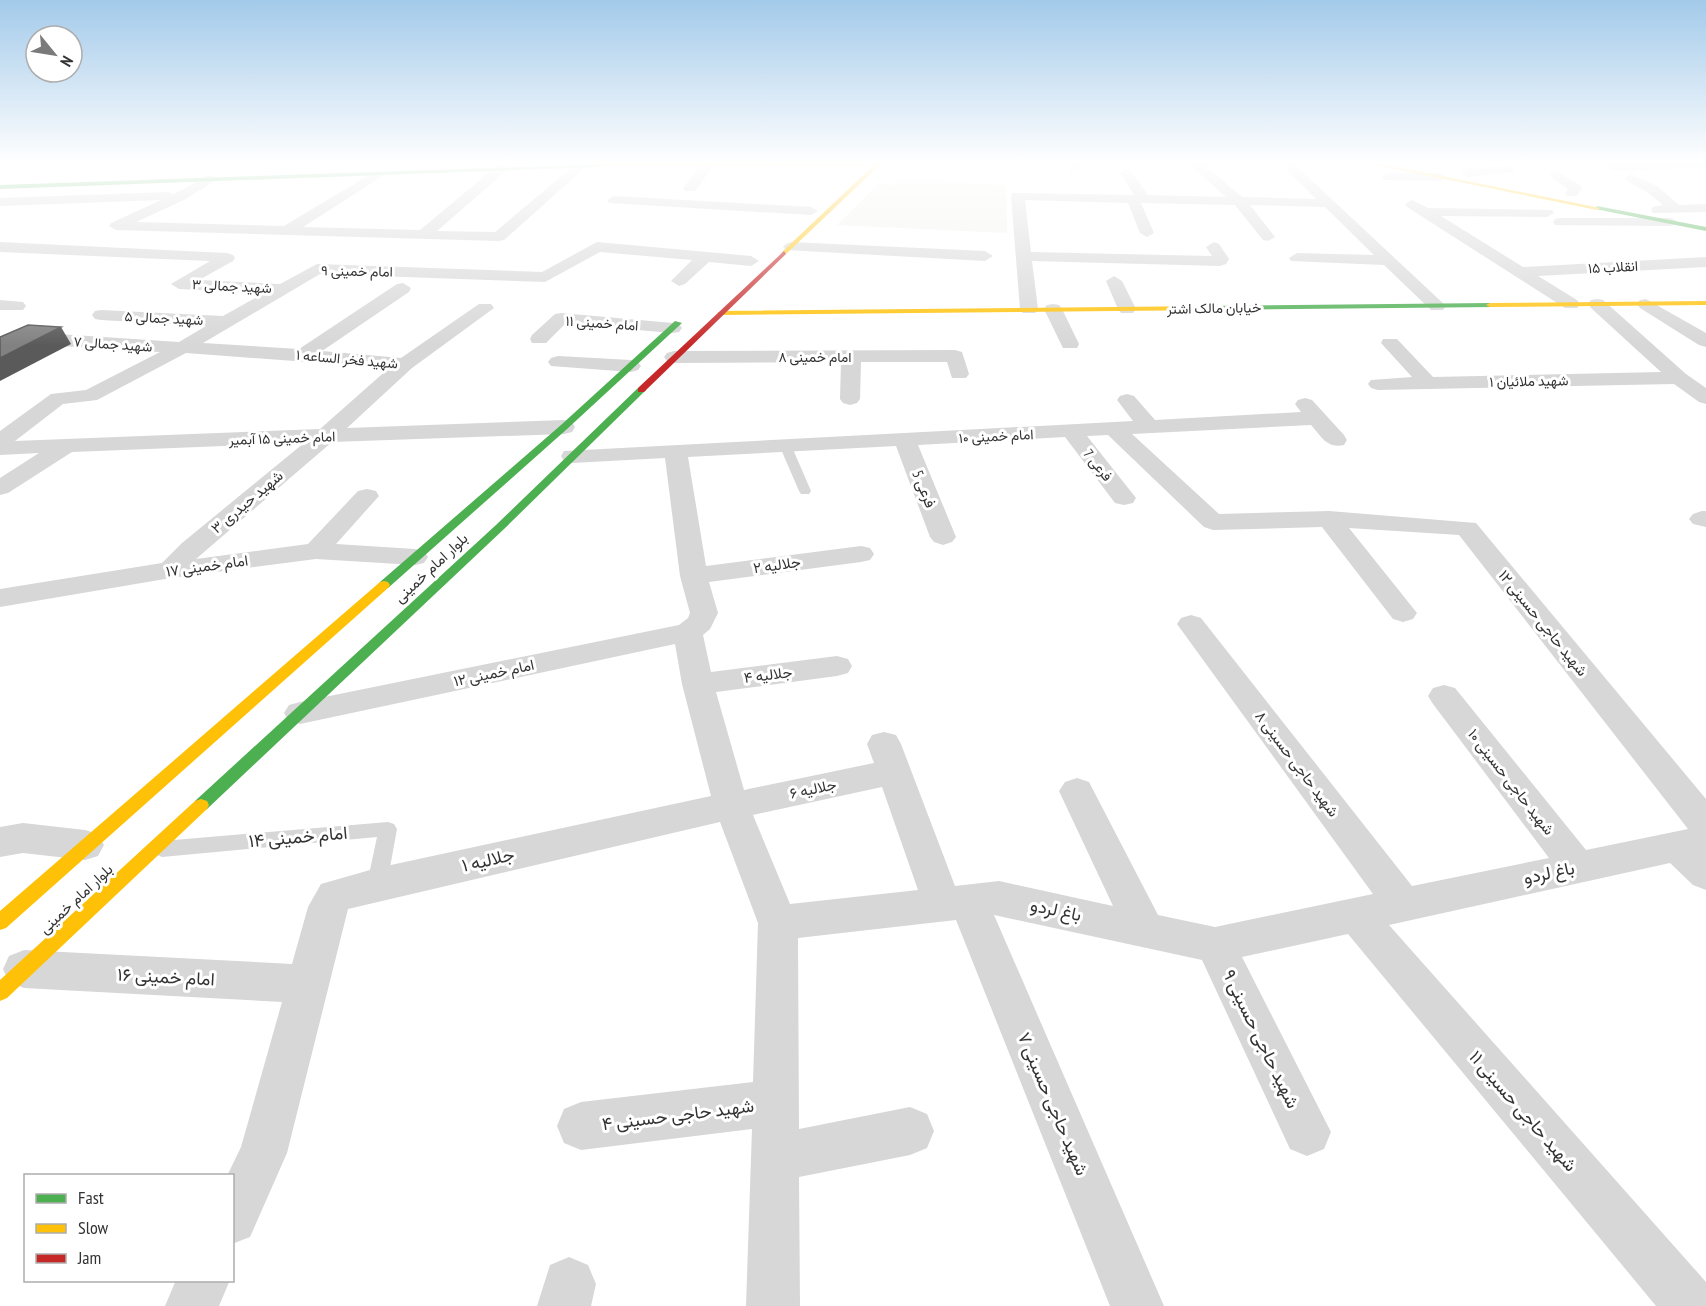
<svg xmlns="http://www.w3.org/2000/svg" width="1706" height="1306" viewBox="0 0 1706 1306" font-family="'PT Sans Narrow',Vazirmatn,sans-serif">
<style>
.green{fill:#f1f3ec}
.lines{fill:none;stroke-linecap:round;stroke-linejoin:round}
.lane{fill:#d7d7d7;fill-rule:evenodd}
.street{fill:#d7d7d7;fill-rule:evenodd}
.fast{fill:#4caf50;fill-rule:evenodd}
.slow{fill:#ffc107;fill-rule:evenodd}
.jam{fill:#c62828;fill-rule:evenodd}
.shaded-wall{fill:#5a5a5a}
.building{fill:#818181;stroke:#5a5a5a;stroke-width:1.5}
.labels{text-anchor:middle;stroke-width:6;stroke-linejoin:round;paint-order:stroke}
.far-street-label{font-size:14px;fill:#333;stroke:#fff}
.street-label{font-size:15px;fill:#333;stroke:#fff}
.near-street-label{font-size:18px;fill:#333;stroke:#fff}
</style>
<rect width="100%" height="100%" fill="#fff"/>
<path class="green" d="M 899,179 L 1006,185 L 1007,233 L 837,225 L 878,184 L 895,185 Z"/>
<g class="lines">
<path class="lane" d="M 786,444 L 792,447 L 811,491 L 809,494 L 801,494 L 799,491 L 780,447 Z
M 388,822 L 394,824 L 397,829 L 387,884 L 384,890 L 377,892 L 370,890 L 367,884 L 377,837 L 162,857 L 155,854 L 153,849 L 155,844 L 162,841 Z"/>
<path class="street" d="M 577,163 L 588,165 L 504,240 L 499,241 L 116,230 L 109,226 L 111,223 L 161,200 L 0,206 L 0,198 L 168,192 L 174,194 L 209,175 L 213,176 L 215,179 L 213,182 L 186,199 L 136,222 L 284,226 L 377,170 L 381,171 L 383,174 L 381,177 L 303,227 L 420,230 L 498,165 L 506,165 L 506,171 L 437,231 L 495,232 Z
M 703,163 L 715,164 L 695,191 L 685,191 L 683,188 Z
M 1065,163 L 1077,163 L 1079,167 L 1077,170 L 1069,170 Z
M 1188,163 L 1202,163 L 1242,197 L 1316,199 L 1280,163 L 1293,163 L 1446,306 L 1443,310 L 1431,310 L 1384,265 L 1291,261 L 1289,258 L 1297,253 L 1374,255 L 1325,207 L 1250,205 L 1275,237 L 1268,241 L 1263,240 L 1235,205 L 1141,203 L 1154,233 L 1147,237 L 1140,233 L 1128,203 L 1025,200 L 1031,252 L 1212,256 L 1206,247 L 1214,242 L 1219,244 L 1229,259 L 1226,264 L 1220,266 L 1032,261 L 1038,309 L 1035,313 L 1023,313 L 1020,309 L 1011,196 L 1013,193 L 1134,195 L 1120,173 L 1126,169 L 1130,170 L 1148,195 L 1226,197 Z
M 1595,163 L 1706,163 L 1706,168 L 1614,171 Z
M 1508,165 L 1512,166 L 1514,169 L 1512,172 L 1467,177 L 1461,173 L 1467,169 Z
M 1556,171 L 1580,185 L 1582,188 L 1577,196 L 1567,196 L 1565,193 L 1568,189 L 1552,178 L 1550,175 L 1552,172 Z
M 1388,173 L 1440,173 L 1446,177 L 1440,181 L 1384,180 L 1382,177 Z
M 1631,174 L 1657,186 L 1679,205 L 1706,204 L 1706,212 L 1653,213 L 1651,210 L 1653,207 L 1663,205 L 1647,192 L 1627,181 L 1625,178 Z
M 614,196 L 811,207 L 818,211 L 811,215 L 609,203 L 607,200 Z
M 1412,200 L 1428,208 L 1552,210 L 1554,213 L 1547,217 L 1441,216 L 1523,267 L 1706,257 L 1706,267 L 1538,276 L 1577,300 L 1580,304 L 1577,308 L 1565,308 L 1407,207 L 1405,204 Z
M 1560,218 L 1671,218 L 1678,222 L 1671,226 L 1555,225 L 1553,222 L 1555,219 Z
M 0,242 L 227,253 L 233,255 L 235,258 L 233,261 L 199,280 L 280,284 L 317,264 L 542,272 L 597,242 L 751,256 L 759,261 L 751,266 L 709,262 L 685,284 L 679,286 L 671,281 L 692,260 L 600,252 L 545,282 L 320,274 L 203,343 L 299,349 L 397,284 L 403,283 L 411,288 L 409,292 L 322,351 L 401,358 L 479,304 L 491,304 L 494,308 L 412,368 L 347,428 L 564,420 L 572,422 L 575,427 L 572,432 L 564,434 L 332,442 L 196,559 L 308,544 L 358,491 L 367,489 L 376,491 L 379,496 L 336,544 L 415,549 L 424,551 L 428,557 L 424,563 L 415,565 L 316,559 L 171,578 L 0,607 L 0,589 L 162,563 L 182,543 L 304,443 L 72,452 L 8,493 L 0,495 L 0,478 L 39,453 L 0,455 L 0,431 L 51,394 L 86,390 L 160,352 L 43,345 L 36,343 L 34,339 L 36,335 L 43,333 L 179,342 L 206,326 L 101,320 L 95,319 L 92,315 L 95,311 L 101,310 L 223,316 L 264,293 L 179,289 L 171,284 L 210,261 L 0,252 ZM 186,353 L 389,368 L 320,429 L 15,441 L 63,404 L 97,400 Z
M 791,242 L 985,251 L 993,256 L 985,261 L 786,250 L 783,247 L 786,244 Z
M 1114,276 L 1122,281 L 1136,309 L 1133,313 L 1121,313 L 1118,309 L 1106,281 Z
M 1597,299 L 1603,300 L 1686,374 L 1706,388 L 1706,404 L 1699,402 L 1674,384 L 1378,390 L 1371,388 L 1368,384 L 1371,380 L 1412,377 L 1381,343 L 1383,339 L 1397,339 L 1433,377 L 1661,372 L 1591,308 L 1588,304 L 1591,300 Z
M 1646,299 L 1706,333 L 1706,347 L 1699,345 L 1640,308 L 1637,304 L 1640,300 Z
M 0,300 L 23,302 L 26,306 L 23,310 L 0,310 Z
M 1053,304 L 1059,305 L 1062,309 L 1079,344 L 1077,348 L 1063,348 L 1061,344 L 1044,309 L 1047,305 Z
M 561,313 L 673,323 L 679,324 L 682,328 L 679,332 L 673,333 L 565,324 L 546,343 L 532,343 L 530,339 L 532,335 L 555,314 Z
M 955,350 L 962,352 L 969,374 L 966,378 L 952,378 L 947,362 L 861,362 L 860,399 L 857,403 L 850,405 L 843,403 L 840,399 L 841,362 L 674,363 L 667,361 L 664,357 L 667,353 L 674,351 Z
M 558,356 L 631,360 L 638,362 L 641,366 L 638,370 L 631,372 L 551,366 L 548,362 L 551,358 Z
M 1127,394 L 1134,396 L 1155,420 L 1301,412 L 1295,404 L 1298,400 L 1305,398 L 1312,400 L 1344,435 L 1347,440 L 1344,445 C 1327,449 1321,436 1311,425 L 1132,434 L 1219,514 L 1329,511 L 1476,523 L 1706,799 L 1706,890 L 1693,885 L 1670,863 L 1389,925 L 1706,1282 L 1706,1306 L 1656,1306 L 1348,934 L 1242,957 L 1331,1132 L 1324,1149 L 1307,1156 L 1290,1149 L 1202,960 L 994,915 L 1164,1306 L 1110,1306 L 956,920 L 798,938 L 799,1129 L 910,1107 L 927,1114 L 934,1131 L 927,1148 L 910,1155 L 799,1177 L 800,1306 L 746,1306 L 752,1129 L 581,1150 L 564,1143 L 557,1126 L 564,1109 L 581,1102 L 753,1082 L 758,923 L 720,822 L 348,909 L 287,1153 L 250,1237 L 232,1244 L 232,1176 L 227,1176 L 241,1147 L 282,1002 L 24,988 L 9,982 L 3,969 L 9,956 L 24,950 L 292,964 L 308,907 L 321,884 L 377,868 L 711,796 L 682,684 L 675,644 L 300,724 L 289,721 L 284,713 L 289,705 L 300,702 L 679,625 L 688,618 L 690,613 L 680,576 L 665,458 L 572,463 L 564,461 L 561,456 L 564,451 L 1133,421 L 1117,400 L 1120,396 ZM 1108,435 L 1204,527 L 1213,530 L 1322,527 L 1393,619 L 1403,622 L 1413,619 L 1417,613 L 1349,528 L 1459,535 L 1688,829 L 1586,850 L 1455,688 L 1444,685 L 1433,688 L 1428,696 L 1433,704 L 1549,858 L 1412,886 L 1201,618 L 1191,615 L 1181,618 L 1177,624 L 1373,894 L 1215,927 L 1158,915 L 1089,782 L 1077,778 L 1065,782 L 1059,791 L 1113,906 L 999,881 L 955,886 L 901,744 L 896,735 L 884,732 L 872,735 L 867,744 L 874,763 L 744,790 L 716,692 L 837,676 L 848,673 L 852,666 L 848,659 L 837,656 L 711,672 L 703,635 L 710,629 L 718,613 L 709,582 L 861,562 L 870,560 L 874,554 L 870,548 L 861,546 L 706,566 L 688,457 L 896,446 L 930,537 L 934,542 L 943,545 L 952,542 L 956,537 L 918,445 L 1065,437 L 1115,503 L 1124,505 L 1133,503 L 1136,498 L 1087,436 ZM 882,787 L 918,890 L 790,904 L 753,815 Z
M 1702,511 L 1706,511 L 1706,527 L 1693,524 L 1689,519 L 1693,514 Z
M 23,823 L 85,830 L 98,834 L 104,845 L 98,856 L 85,860 L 23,853 L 0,857 L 0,827 Z
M 569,1257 L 588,1265 L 596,1284 L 591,1306 L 537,1306 L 550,1265 Z
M 176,1280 L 230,1280 L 219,1306 L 165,1306 Z"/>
<path class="fast" d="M 601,164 L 599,167 L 0,189 L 0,185 Z
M 1597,206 L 1706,227 L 1706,231 L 1595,209 Z
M 1490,303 L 1494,305 L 1493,307 L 1211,310 L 1207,308 L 1211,306 Z
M 675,321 L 682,323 L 567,429 L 388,588 L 380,588 L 378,585 L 380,582 L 561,425 Z
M 638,388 L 646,390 L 504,529 L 207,809 L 201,811 L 195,809 L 193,805 L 195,801 L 496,525 Z"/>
<path class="slow" d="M 599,163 L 861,164 L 864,166 L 597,166 Z
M 876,163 L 882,163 L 786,254 L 782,254 L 782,252 Z
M 1365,163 L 1378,163 L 1600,208 L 1597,210 Z
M 1706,301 L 1706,305 L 1490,307 L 1486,305 L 1490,303 Z
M 1211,306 L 1214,306 L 1214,310 L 721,315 L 717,313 L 721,311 Z
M 384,581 L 388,582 L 390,585 L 388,588 L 6,928 L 0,930 L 0,911 L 380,582 Z
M 201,799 L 207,801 L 209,805 L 207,809 L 7,998 L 0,1001 L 0,980 L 195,801 Z"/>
<path class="jam" d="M 784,251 L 786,254 L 644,392 L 638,392 L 638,388 Z"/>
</g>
<path class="shaded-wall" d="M 61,327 L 71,344 L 0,381 L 0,358 Z"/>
<path class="building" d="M 28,325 L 61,327 L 0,358 L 0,337 Z"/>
<linearGradient id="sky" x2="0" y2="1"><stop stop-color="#a3caea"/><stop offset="0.47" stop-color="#fff"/><stop offset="1" stop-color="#fff" stop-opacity="0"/></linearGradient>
<rect width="1706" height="346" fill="url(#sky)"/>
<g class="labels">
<g class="far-street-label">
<text transform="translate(1613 267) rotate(-3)" y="5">انقلاب ۱۵</text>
<text transform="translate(357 271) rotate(1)" y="5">امام خمینی ۹</text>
<text transform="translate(232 286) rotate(3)" y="5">شهید جمالی ۳</text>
<text transform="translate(1214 308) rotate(-1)" y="5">خیابان مالک اشتر</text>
<text transform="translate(164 318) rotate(3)" y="5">شهید جمالی ۵</text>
<text transform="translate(602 323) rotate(4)" y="5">امام خمینی ۱۱</text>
<text transform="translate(113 344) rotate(4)" y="5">شهید جمالی ۷</text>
<text x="815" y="362">امام خمینی ۸</text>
<text transform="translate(347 359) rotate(5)" y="5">شهید فخر الساعه ۱</text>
<text transform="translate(1529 381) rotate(-1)" y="5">شهید ملائیان ۱</text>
<text transform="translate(996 436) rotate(-3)" y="5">امام خمینی ۱۰</text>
<text transform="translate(282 438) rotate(-2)" y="5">امام خمینی ۱۵ آبمیر</text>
<text transform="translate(1098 465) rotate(51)" y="5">فرعی 7</text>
</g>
<g class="street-label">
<text transform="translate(924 489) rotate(68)" y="5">فرعی 5</text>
<text transform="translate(247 502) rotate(-40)" y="5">شهید حیدری ۳</text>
<text transform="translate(777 565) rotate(-8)" y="5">جلالیه ۲</text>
<text transform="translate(207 566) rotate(-8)" y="5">امام خمینی ۱۷</text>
<text transform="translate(431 568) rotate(-43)" y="5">بلوار امام خمینی</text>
<text transform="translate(1543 623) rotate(51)" y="5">شهید حاجی حسینی ۱۲</text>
<text transform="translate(494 673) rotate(-12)" y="5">امام خمینی ۱۲</text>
<text transform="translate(768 675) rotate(-7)" y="5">جلالیه ۴</text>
<text transform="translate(1297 764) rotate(53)" y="5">شهید حاجی حسینی ۸</text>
<text transform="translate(1511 782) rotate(52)" y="5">شهید حاجی حسینی ۱۰</text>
<text transform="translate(813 789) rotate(-12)" y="5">جلالیه ۶</text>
<text transform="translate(76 899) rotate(-43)" y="5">بلوار امام خمینی</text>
</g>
<g class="near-street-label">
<text transform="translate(298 837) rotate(-5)" y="6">امام خمینی ۱۴</text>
<text transform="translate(488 860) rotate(-13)" y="6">جلالیه ۱</text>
<text transform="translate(1549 873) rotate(-12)" y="6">باغ لردو</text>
<text transform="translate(1056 910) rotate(12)" y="6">باغ لردو</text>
<text transform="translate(166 977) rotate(3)" y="6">امام خمینی ۱۶</text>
<text transform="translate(1261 1039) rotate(64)" y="6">شهید حاجی حسینی ۹</text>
<text transform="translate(1053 1104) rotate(67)" y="6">شهید حاجی حسینی ۷</text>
<text transform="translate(1523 1111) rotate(49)" y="6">شهید حاجی حسینی ۱۱</text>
<text transform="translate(678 1115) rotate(-7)" y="6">شهید حاجی حسینی ۴</text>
</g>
</g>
<rect x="24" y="1174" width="210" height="108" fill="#ffffff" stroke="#adadad" stroke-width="1.5"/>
<rect x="36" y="1194" width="30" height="9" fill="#4caf50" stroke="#adadad" stroke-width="1.5"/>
<text x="78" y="1204" font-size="18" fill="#333333">Fast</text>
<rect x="36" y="1224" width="30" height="9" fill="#ffc107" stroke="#adadad" stroke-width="1.5"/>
<text x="78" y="1234" font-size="18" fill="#333333">Slow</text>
<rect x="36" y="1254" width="30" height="9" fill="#c62828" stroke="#adadad" stroke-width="1.5"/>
<text x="78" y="1264" font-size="18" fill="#333333">Jam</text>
<g transform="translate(54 54) rotate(120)"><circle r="28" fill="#ffffff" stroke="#adadad" stroke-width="1.5"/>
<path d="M0-4.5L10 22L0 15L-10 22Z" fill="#7a7a7a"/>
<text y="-9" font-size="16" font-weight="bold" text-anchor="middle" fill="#333333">N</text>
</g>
</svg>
